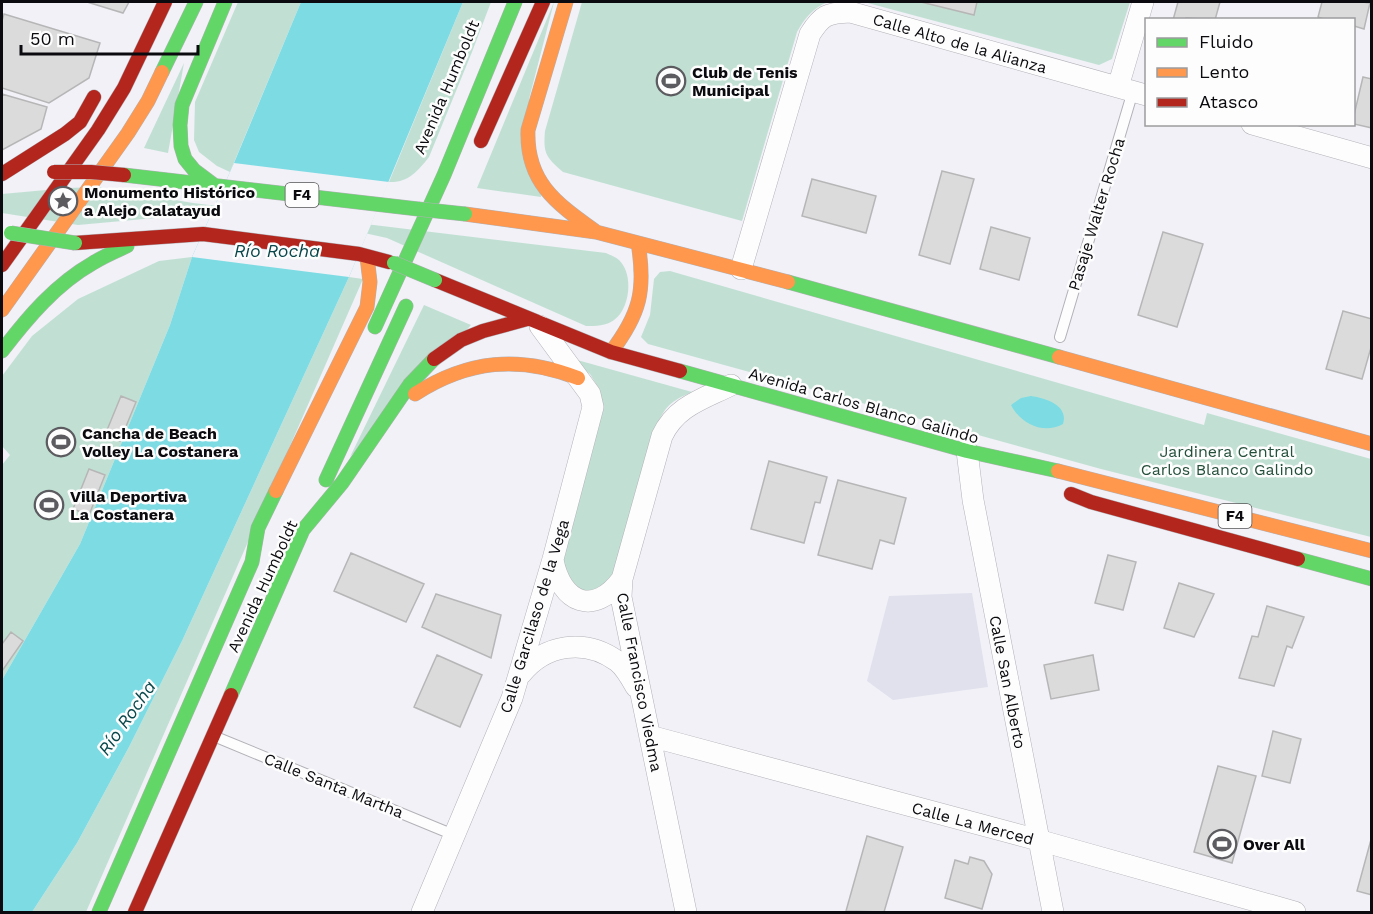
<svg xmlns="http://www.w3.org/2000/svg" width="1373" height="914" viewBox="0 0 1373 914" font-family="'Work Sans',sans-serif">
<style>
.built{fill:#e1e1ee}
.green{fill:#c1e0d3}
.water{fill:#7ddbe4}
.pier{fill:#f1f1f7}
.building{fill:#dcdbdc;stroke:#b7b6b7;stroke-width:1.5}
.lines{fill:none;stroke-linecap:round;stroke-linejoin:round}
.lane-casing{stroke:#b2b2b7;stroke-width:12}
.street-casing{stroke:#b2b2b7;stroke-width:22}
.fast-casing{stroke:#b2b2b7;stroke-width:15}
.slow-casing{stroke:#b2b2b7;stroke-width:15}
.jam-casing{stroke:#b2b2b7;stroke-width:15}
.lane{stroke:#fdfdfe;stroke-width:10}
.street{stroke:#fdfdfe;stroke-width:21}
.fast{stroke:#63d668;stroke-width:14}
.slow{stroke:#ff974d;stroke-width:14}
.jam{stroke:#b3261e;stroke-width:14}
.fast-bridge-casing{stroke:#b2b2b7;stroke-width:15;stroke-linecap:butt}
.jam-bridge-casing{stroke:#b2b2b7;stroke-width:15;stroke-linecap:butt}
.fast-bridge{stroke:#63d668;stroke-width:14}
.jam-bridge{stroke:#b3261e;stroke-width:14}
.labels{text-anchor:middle;stroke-width:5;stroke-linejoin:round;paint-order:stroke}
.shield{fill:#fdfdfd;stroke:#545456;stroke-width:1.5}
.shield-label{font-size:15px;font-weight:bold;fill:#0b0b0f}
.street-label{font-size:16px;fill:#0b0b0f;stroke:#fdfdfd}
.poi-label{font-size:16px;font-weight:bold;fill:#0b0b0f;stroke:#fdfdfd;text-anchor:start}
.park-label{font-size:16px;fill:#244f3b;stroke:#fdfdfd}
.water-label{font-size:18px;font-style:italic;fill:#09474b;stroke:#fdfdfd}
</style>
<rect width="100%" height="100%" fill="#f1f1f7"/>
<path class="built" d="M 972,593 L 988,687 L 893,700 L 867,681 L 889,596 Z"/>
<path class="green" d="M 238,2 L 301,2 L 230,172 L 217,166 L 199,152 L 194,140 L 195,102 Z
M 463,2 L 491,2 L 472,52 L 429,157 C 418,171 408,183 389,182 Z
M 554,2 L 529,99 L 541,197 L 477,188 Z
M 582,2 L 828,2 C 814,7 804,19 797,32 L 742,221 L 563,172 C 546,157 543,154 545,131 Z
M 864,2 L 1130,2 L 1112,59 L 1099,65 Z
M 184,63 L 168,153 L 144,148 Z
M 97,187 L 193,203 L 606,253 C 610,255 616,257 619,260 C 634,274 630,309 614,320 C 606,326 596,326 586,326 L 387,238 L 355,231 L 199,214 L 78,225 L 2,213 L 2,194 L 68,188 Z
M 192,257 L 170,325 L 80,544 L 2,680 L 2,465 L 10,455 L 2,446 L 2,376 L 32,336 L 78,299 L 159,261 Z
M 670,271 L 1204,425 L 1207,413 L 1371,459 L 1371,537 L 1101,469 L 648,344 L 641,337 L 650,315 L 654,279 L 660,272 Z
M 349,277 L 363,279 L 86,912 L 32,912 L 77,843 L 129,747 L 182,641 Z
M 424,305 L 471,325 L 350,457 Z
M 570,358 L 692,392 C 671,401 665,406 656,427 L 614,574 C 600,592 593,595 572,586 L 563,562 L 598,387 L 590,374 Z"/>
<path class="water" d="M 301,2 L 463,2 L 349,277 L 182,641 L 129,747 L 77,843 L 32,912 L 2,912 L 2,680 L 80,544 L 170,325 L 192,257 L 234,163 Z
M 1031,396 C 1045,398 1069,405 1063,424 C 1043,435 1020,423 1011,405 L 1021,398 Z"/>
<path class="pier" d="M 234,163 L 389,182 L 349,277 L 192,257 Z"/>
<path class="building" d="M 87,2 L 129,2 L 123,13 Z
M 921,2 L 977,2 L 974,15 Z
M 1178,2 L 1220,2 L 1215,20 L 1186,18 L 1185,20 L 1173,20 Z
M 1322,2 L 1362,2 L 1370,3 L 1364,29 L 1354,26 L 1354,20 L 1326,20 L 1318,17 Z
M 4,14 L 100,43 L 89,78 L 49,103 L 2,88 L 2,21 Z
M 1363,77 L 1372,79 L 1372,128 L 1354,124 L 1354,115 Z
M 2,94 L 47,107 L 41,129 L 2,150 Z
M 942,171 L 974,179 L 950,264 L 919,255 Z
M 812,179 L 876,196 L 866,233 L 802,216 Z
M 991,227 L 1030,238 L 1019,280 L 980,269 Z
M 1163,232 L 1203,244 L 1177,327 L 1138,315 Z
M 1343,311 L 1372,319 L 1372,344 L 1362,379 L 1326,369 Z
M 121,396 L 136,402 L 120,441 L 105,435 Z
M 769,461 L 827,477 L 820,503 L 815,502 L 804,543 L 751,529 Z
M 89,469 L 105,475 L 89,515 L 73,509 Z
M 838,480 L 906,498 L 894,544 L 880,540 L 872,569 L 818,555 Z
M 351,553 L 424,584 L 406,622 L 334,591 Z
M 1108,555 L 1136,562 L 1123,610 L 1095,603 Z
M 1179,583 L 1214,594 L 1194,637 L 1164,628 Z
M 436,594 L 501,615 L 491,658 L 422,627 Z
M 1267,606 L 1304,617 L 1292,648 L 1287,646 L 1274,686 L 1239,678 L 1252,636 L 1258,637 Z
M 11,632 L 23,641 L 2,671 L 2,644 Z
M 437,655 L 482,675 L 460,727 L 414,707 Z
M 1093,655 L 1099,690 L 1051,699 L 1044,665 Z
M 1273,731 L 1301,739 L 1290,783 L 1262,776 Z
M 1218,766 L 1256,776 L 1232,863 L 1194,852 Z
M 867,836 L 903,847 L 884,912 L 846,911 Z
M 1372,836 L 1372,895 L 1357,891 Z
M 970,857 L 984,861 L 992,874 L 982,909 L 945,898 L 955,860 L 968,864 Z"/>
<g class="lines">
<g class="lane-casing">
<path id="lane" d="M 1060,337 L 1133,91
M 216,737 L 454,835"/>
</g>
<g class="street-casing">
<path id="street" d="M 1118,87 L 1143,2
M 1252,124 L 1372,158
M 741,269 L 810,34 C 822,15 827,13 850,12 L 1146,95
M 967,451 L 973,500 L 1053,912
M 553,560 C 561,603 594,617 622,579
M 521,674 C 545,644 585,638 617,661 C 625,667 631,678 636,687
M 650,736 L 1038,840 L 1295,912
M 422,912 L 512,698 L 553,559 L 593,407 L 590,394 L 540,326
M 686,912 L 621,597 L 622,579 L 662,436 C 676,406 703,399 731,385"/>
</g>
<g class="fast-casing">
<path id="fast" d="M 162,72 L 196,2
M 124,175 L 418,209
M 214,185 L 194,170 L 185,159 L 181,146 L 180,125 L 182,105 L 225,2
M 788,282 L 1059,357
M 375,327 L 444,175 L 515,2
M 2,351 C 28,317 56,284 93,263 C 104,256 116,251 127,246
M 680,371 L 967,451 L 1058,471
M 326,480 L 406,306
M 1298,559 L 1372,579
M 231,695 L 303,530 L 342,483 L 410,384 L 434,359
M 99,912 L 252,562 L 258,528 L 276,491"/>
</g>
<g class="slow-casing">
<path id="slow" d="M 566,2 L 528,130 C 526,182 556,203 595,231
M 465,214 L 596,232 L 788,282
M 2,310 L 128,133 L 148,101 L 162,72
M 611,352 C 640,314 646,290 638,243
M 1059,357 L 1372,444
M 415,394 C 468,360 519,355 578,378
M 1058,471 L 1372,551
M 276,491 L 367,307 L 370,282 L 367,257"/>
</g>
<g class="jam-casing">
<path id="jam" d="M 481,141 L 543,2
M 2,174 L 65,134 L 80,122 L 94,97
M 75,243 L 203,234 L 359,254 L 389,262
M 2,265 L 98,130 L 124,88 L 165,2
M 435,280 L 611,352 L 680,371
M 434,359 L 461,340 L 483,331 L 527,319
M 1071,494 L 1091,502 L 1298,559
M 135,912 L 231,695"/>
</g>
<use href="#lane" class="lane"/>
<use href="#street" class="street"/>
<use href="#fast" class="fast"/>
<use href="#slow" class="slow"/>
<use href="#jam" class="jam"/>
<g class="fast-bridge-casing">
<path id="fast-bridge" d="M 418,209 L 465,214
M 11,233 L 75,243
M 394,263 L 435,280"/>
</g>
<g class="jam-bridge-casing">
<path id="jam-bridge" d="M 54,172 L 91,172 L 124,175"/>
</g>
<use href="#fast-bridge" class="fast-bridge"/>
<use href="#jam-bridge" class="jam-bridge"/>
</g>
<defs>
<g id="stadium-ring" transform="scale(1.5)"><circle r="9.5" fill="#fdfdfd" stroke="#5c5c60" stroke-width="1.5"/><path d="M0-5a6.5 5 0 1 0 0 10a6.5 5 0 1 0 0-10ZM-3.5-1.8h7v3.6h-7Z" fill="#5c5c60"/></g>
<g id="sight-ring" transform="scale(1.5)"><circle r="9.5" fill="#fdfdfd" stroke="#5c5c60" stroke-width="1.5"/><path d="M0-6L1.8-2.2L6-1.7L2.9 1.2L3.7 5.4L0 3.3L-3.7 5.4L-2.9 1.2L-6-1.7L-1.8-2.2Z" fill="#5c5c60"/></g>
</defs>
<g fill-rule="evenodd">
<use href="#stadium-ring" x="671" y="81"/>
<use href="#sight-ring" x="63" y="201"/>
<use href="#stadium-ring" x="61" y="442"/>
<use href="#stadium-ring" x="49" y="505"/>
<use href="#stadium-ring" x="1222" y="844"/>
</g>
<g class="labels">
<g class="shield">
<rect x="285.5" y="183" width="33" height="24" rx="4.5"/>
<rect x="1218.5" y="504" width="33" height="24" rx="4.5"/>
</g>
<g class="shield-label">
<text x="302" y="200">F4</text>
<text x="1235" y="521">F4</text>
</g>
<g class="street-label">
<text transform="translate(960 43) rotate(16)" y="6">Calle Alto de la Alianza</text>
<text transform="translate(446 87) rotate(-67)" y="6">Avenida Humboldt</text>
<text transform="translate(1096 214) rotate(-73)" y="6">Pasaje Walter Rocha</text>
<text transform="translate(864 405) rotate(16)" y="6">Avenida Carlos Blanco Galindo</text>
<text transform="translate(262 586) rotate(-65)" y="6">Avenida Humboldt</text>
<text transform="translate(534 616) rotate(-73)" y="6">Calle Garcilaso de la Vega</text>
<text transform="translate(640 682) rotate(79)" y="6">Calle Francisco Viedma</text>
<text transform="translate(1008 682) rotate(79)" y="6">Calle San Alberto</text>
<text transform="translate(334 785) rotate(22)" y="6">Calle Santa Martha</text>
<text transform="translate(973 823) rotate(15)" y="6">Calle La Merced</text>
</g>
<g class="poi-label">
<text x="692" y="78">Club de Tenis<tspan x="692" dy="18">Municipal</tspan></text>
<text x="84" y="198">Monumento Histórico<tspan x="84" dy="18">a Alejo Calatayud</tspan></text>
<text x="82" y="439">Cancha de Beach<tspan x="82" dy="18">Volley La Costanera</tspan></text>
<text x="70" y="502">Villa Deportiva<tspan x="70" dy="18">La Costanera</tspan></text>
<text x="1243" y="850">Over All</text>
</g>
<g class="park-label">
<text x="1227" y="457">Jardinera Central<tspan x="1227" dy="18">Carlos Blanco Galindo</tspan></text>
</g>
<g class="water-label">
<text x="277" y="257">Río Rocha</text>
<text transform="translate(127 718) rotate(-55)" y="6">Río Rocha</text>
</g>
</g>
<rect width="1373" height="914" fill="none" stroke="#0b0b0f" stroke-width="6"/>
<rect x="1145" y="18" width="210" height="108" fill="#fdfdfd" stroke="#9c9c9e" stroke-width="1.5"/>
<rect x="1157" y="38" width="30" height="9" fill="#63d668" stroke="#9c9c9e" stroke-width="1.5"/>
<text x="1199" y="48" font-size="18" fill="#0b0b0f">Fluido</text>
<rect x="1157" y="68" width="30" height="9" fill="#ff974d" stroke="#9c9c9e" stroke-width="1.5"/>
<text x="1199" y="78" font-size="18" fill="#0b0b0f">Lento</text>
<rect x="1157" y="98" width="30" height="9" fill="#b3261e" stroke="#9c9c9e" stroke-width="1.5"/>
<text x="1199" y="108" font-size="18" fill="#0b0b0f">Atasco</text>
<path d="M21 45v9h177v-9" fill="none" stroke="#0b0b0f" stroke-width="3"/>
<text x="30" y="45" font-size="18" fill="#0b0b0f" stroke="#fdfdfd" stroke-width="4.5" paint-order="stroke">50 m</text>
</svg>
